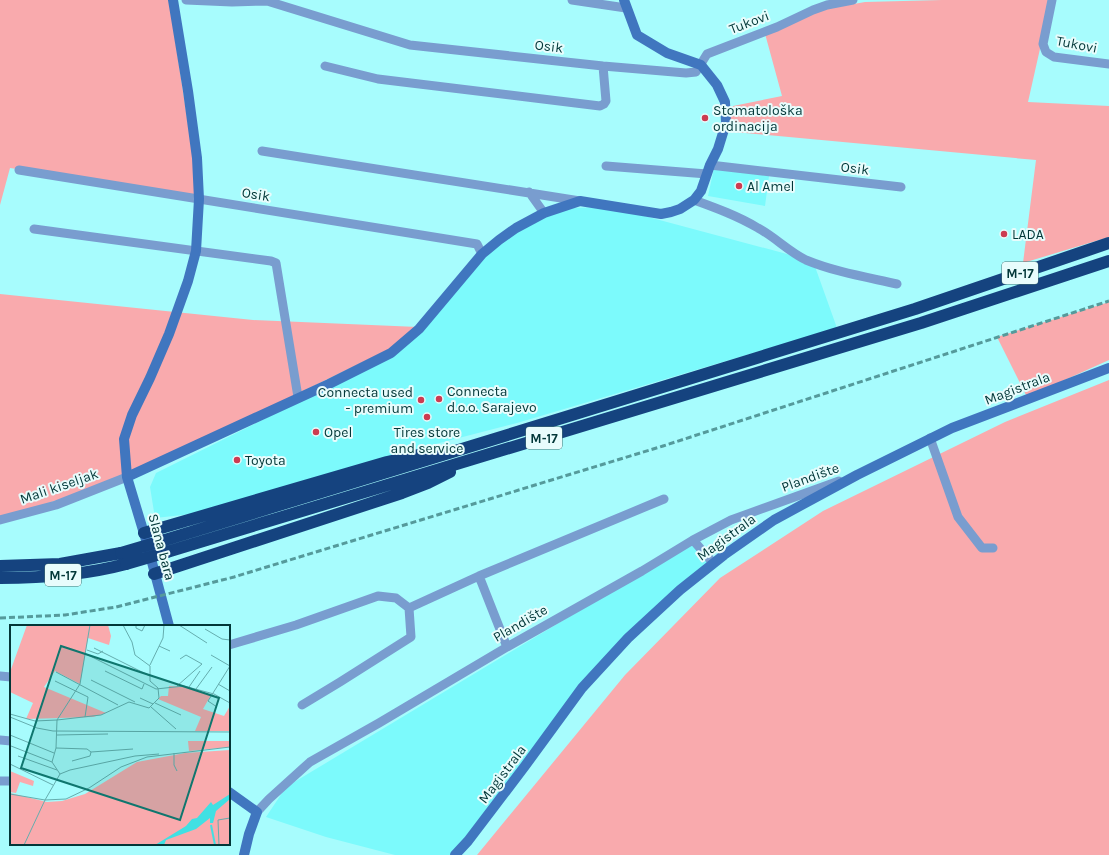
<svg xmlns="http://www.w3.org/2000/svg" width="1109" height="855" viewBox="0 0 1109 855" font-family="Karla,sans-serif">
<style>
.built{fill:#7cfafc}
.green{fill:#f9aaad}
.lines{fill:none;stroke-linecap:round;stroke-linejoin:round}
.street{stroke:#799dcf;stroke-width:9}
.secondary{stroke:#4076bf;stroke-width:10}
.highway{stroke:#15437f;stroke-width:12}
.rail{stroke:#559a9b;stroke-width:3;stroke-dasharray:6 3;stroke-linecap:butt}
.highway-bridge{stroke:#15437f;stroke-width:12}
.poi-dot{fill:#cc3b51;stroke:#e8fcfc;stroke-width:1.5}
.labels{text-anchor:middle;stroke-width:4;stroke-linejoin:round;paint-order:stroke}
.shield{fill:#e8fcfc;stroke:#477273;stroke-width:1}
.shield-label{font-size:13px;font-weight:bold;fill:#023738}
.street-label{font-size:14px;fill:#023738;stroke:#e8fcfc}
.poi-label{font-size:14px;fill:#023738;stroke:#e8fcfc;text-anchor:start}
.inset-river{fill:none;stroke:#40e0e3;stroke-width:2}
.inset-road{fill:none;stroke:#65adae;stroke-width:1}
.view{fill:#0f766e;fill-opacity:0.15;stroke:#0f766e;stroke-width:2}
.inset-edge{fill:none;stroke:#023738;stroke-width:2}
</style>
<rect width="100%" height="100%" fill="#a7fcfd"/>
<path class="built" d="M 714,168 L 769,176 L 765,206 L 708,196 Z
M 611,207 L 813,261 L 837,328 L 517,423 L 393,455 L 201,513 L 155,518 L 150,487 L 156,473 L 347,378 L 406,341 L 495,245 L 535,219 L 568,208 Z
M 694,544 L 716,568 L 680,590 L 582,688 L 530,761 L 450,855 L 395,855 L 326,837 L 266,817 L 286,787 L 617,588 Z"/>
<path class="green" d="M 0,0 L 169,0 L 199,196 L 10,168 L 0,205 Z
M 942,0 L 1051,0 L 1028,102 L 1109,106 L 1109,237 L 1023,263 L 1036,160 L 724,131 L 733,106 L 782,96 L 764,30 L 820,10 L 865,2 Z
M 0,294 L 253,320 L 418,327 L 406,341 L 127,477 L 0,519 Z
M 1109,302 L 1109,360 L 1027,397 L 997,337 Z
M 1109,380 L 1109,855 L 477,855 L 625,675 L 720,578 L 823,511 L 1005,422 Z"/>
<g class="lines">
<path class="street" d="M 186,0 L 232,2 L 267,1 L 410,45 L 603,66 L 686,73 L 696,72 L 707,54 L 777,27 L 813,10 L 827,5 L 853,0
M 572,0 L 626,8
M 1052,0 L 1043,44 L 1046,52 L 1054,57 L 1109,64
M 325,66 L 378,79 L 600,106 L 604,104 L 606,101 L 603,66
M 262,151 L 580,201
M 710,165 L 901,187
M 606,166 L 707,174
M 19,170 L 477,244 L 482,254
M 529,192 L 544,213
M 694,200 C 716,208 738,216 758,228 C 775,237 789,252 806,260 C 835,272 866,277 897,284
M 34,229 L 271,261 L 276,263 L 298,397
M 930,438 L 958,517 L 982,548 L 993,548
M 0,520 L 56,505 L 127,477
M 693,540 L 713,563
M 479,576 L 507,647
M 409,608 L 479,576 L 664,499
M 229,645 L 296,625 L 378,596 L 396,598 L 409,608 L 411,637 L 340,682 L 302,705
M 0,676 L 11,677
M 0,740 L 11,741
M 0,781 L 11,781
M 257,812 L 269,799 L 310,762 L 379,723 L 507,647 L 642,571 L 693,540 L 731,520 L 839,481"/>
<path class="secondary" d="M 127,477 L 329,384 L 391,353 L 419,329 L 482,254 L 499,240 L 516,228 L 544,213 L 580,201 L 661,214 L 671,212 L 680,209 L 694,200 L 701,191 L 710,165 L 718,149 L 726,123 L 725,102 L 717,85 L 701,65 L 667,53 L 637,35 L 624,0
M 169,626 L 146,540 L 127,477 L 124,439 L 132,415 L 150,378 L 169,334 L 188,281 L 196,251 L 199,199 L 197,158 L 188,91 L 173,0
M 229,792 L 257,812 L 249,834 L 244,855
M 455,855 L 468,841 L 525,766 L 582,688 L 628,638 L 680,590 L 724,555 L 774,520 L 857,475 L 952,428 L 1109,368"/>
<path class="highway" d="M 144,533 L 387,462 L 431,452
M 165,540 L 475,445 L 915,309 L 1109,243
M 167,552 L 921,323 L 1109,261
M 0,566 L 60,564 L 121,553
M 154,574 L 402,493 L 428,483 L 450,472
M 0,578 C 42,578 85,575 126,564"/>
<path class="rail" d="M 0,618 L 65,615 L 116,607 L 234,577 L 663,446 L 1109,301"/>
<path class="highway-bridge" d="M 121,553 L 165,540
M 126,564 L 167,552"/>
</g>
<g class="poi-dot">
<circle cx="705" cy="118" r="4"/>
<circle cx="739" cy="186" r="4"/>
<circle cx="1004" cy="234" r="4"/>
<circle cx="439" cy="399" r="4"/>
<circle cx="421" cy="400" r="4"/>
<circle cx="427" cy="417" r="4"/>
<circle cx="316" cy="432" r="4"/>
<circle cx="237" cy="460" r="4"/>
</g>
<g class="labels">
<g class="shield">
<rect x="1002" y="262" width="36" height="22" rx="3"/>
<rect x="526" y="427" width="36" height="22" rx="3"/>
<rect x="45" y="564" width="36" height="22" rx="3"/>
</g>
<g class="shield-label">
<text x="1020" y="278">M-17</text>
<text x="544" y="443">M-17</text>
<text x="63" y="580">M-17</text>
</g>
<g class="street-label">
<text transform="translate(749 22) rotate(-21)" y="5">Tukovi</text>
<text transform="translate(1077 44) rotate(11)" y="5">Tukovi</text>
<text transform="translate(549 46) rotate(7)" y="5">Osik</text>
<text transform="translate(855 168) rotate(7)" y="5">Osik</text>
<text transform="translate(256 194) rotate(9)" y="5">Osik</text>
<text transform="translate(1017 388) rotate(-21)" y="5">Magistrala</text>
<text transform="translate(810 477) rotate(-20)" y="5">Plandište</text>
<text transform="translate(59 486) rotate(-19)" y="5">Mali kiseljak</text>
<text transform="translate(726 537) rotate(-36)" y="5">Magistrala</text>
<text transform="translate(162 547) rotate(75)" y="5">Slana bara</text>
<text transform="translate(520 623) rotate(-30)" y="5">Plandište</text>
<text transform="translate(502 774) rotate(-53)" y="5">Magistrala</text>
</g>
<g class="poi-label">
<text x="713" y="115">Stomatološka<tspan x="713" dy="16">ordinacija</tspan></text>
<text x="747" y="191">Al Amel</text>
<text x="1012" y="239">LADA</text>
<text x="447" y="396">Connecta<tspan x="447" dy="16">d.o.o. Sarajevo</tspan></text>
<text x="413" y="397" text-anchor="end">Connecta used<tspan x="413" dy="16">- premium</tspan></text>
<text x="324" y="437">Opel</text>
<text x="427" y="437" text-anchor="middle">Tires store<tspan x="427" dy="16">and service</tspan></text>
<text x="245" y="465">Toyota</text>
</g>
</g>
<g transform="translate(10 625)">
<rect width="220" height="220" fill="#a7fcfd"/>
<path d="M 17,0 L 98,0 L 101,11 L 99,20 L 78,13 L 70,59 L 45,46 L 34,62 L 96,88 L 83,92 L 16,94 L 23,78 L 0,67 L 0,47 ZM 159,61 L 174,62 L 201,70 L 193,84 L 214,91 L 220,81 L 220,106 L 185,106 L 191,92 L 148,74 L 151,71 L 158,71 ZM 178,116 L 220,116 L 220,122 L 179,126 ZM 220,125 L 220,220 L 0,220 L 0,168 L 37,177 L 52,176 L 75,169 L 127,137 L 175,128 ZM 0,146 L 24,156 L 23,161 L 10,157 L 6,168 L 0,167 Z" fill="#f9aaad"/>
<path d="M 220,169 L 220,174 L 206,186 L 203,198 L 200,198 L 200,193 L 186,204 L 156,215 L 154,220 L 145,220 L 176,201 L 182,194 L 187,193 L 201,177 L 203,180 Z" fill="#40e0e3"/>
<path class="inset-river" d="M 201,200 L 205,220"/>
<path class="inset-road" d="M 126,0 L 126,3 L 132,6 L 135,0M 169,0 L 197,18M 195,4 L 212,14 L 220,15M 149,21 L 160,26M 84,23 L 140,51M 77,25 L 88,29 L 93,26M 76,29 L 146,64 L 174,61 L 204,69 L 220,78M 201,30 L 220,41M 140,40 L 153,13 L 154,0M 95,46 L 132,64 L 134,59M 46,47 L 108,80M 81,55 L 125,77M 45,56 L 78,72 L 75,92M 208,59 L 220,66M 167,61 L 192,39 L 176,30 L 170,34M 179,62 L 190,46M 186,64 L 202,42M 130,73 L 143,79M 145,78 L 171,90M 141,82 L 166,104M 207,82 L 198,76 L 220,41M 0,89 L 25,96 L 47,95 L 70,59 L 80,0M 0,92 L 27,103 L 43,106 L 220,107M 0,110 L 44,128M 47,110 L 98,109M 1,121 L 42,137M 46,123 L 77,124 L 81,127 L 123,124M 164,128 L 164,140 L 167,146M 8,131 L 47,145M 62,136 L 80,131 L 81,127M 0,139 L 43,160M 50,149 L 60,145 L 125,131 L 149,129M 0,169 L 35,175 L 56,174 L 79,163 L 111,142 L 137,132 L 220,122M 35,175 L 50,149 L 42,137 L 46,123 L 47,95 L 91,90 L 119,77 L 139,83 L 149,73 L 148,63 L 140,56 L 140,41 L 125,30 L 122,17 L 113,0M 14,220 L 35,175M 209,220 L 208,195 L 220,193"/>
<path class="view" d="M 51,21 L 209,73 L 170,195 L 11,143 Z"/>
<rect width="220" height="220" class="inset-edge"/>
</g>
</svg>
